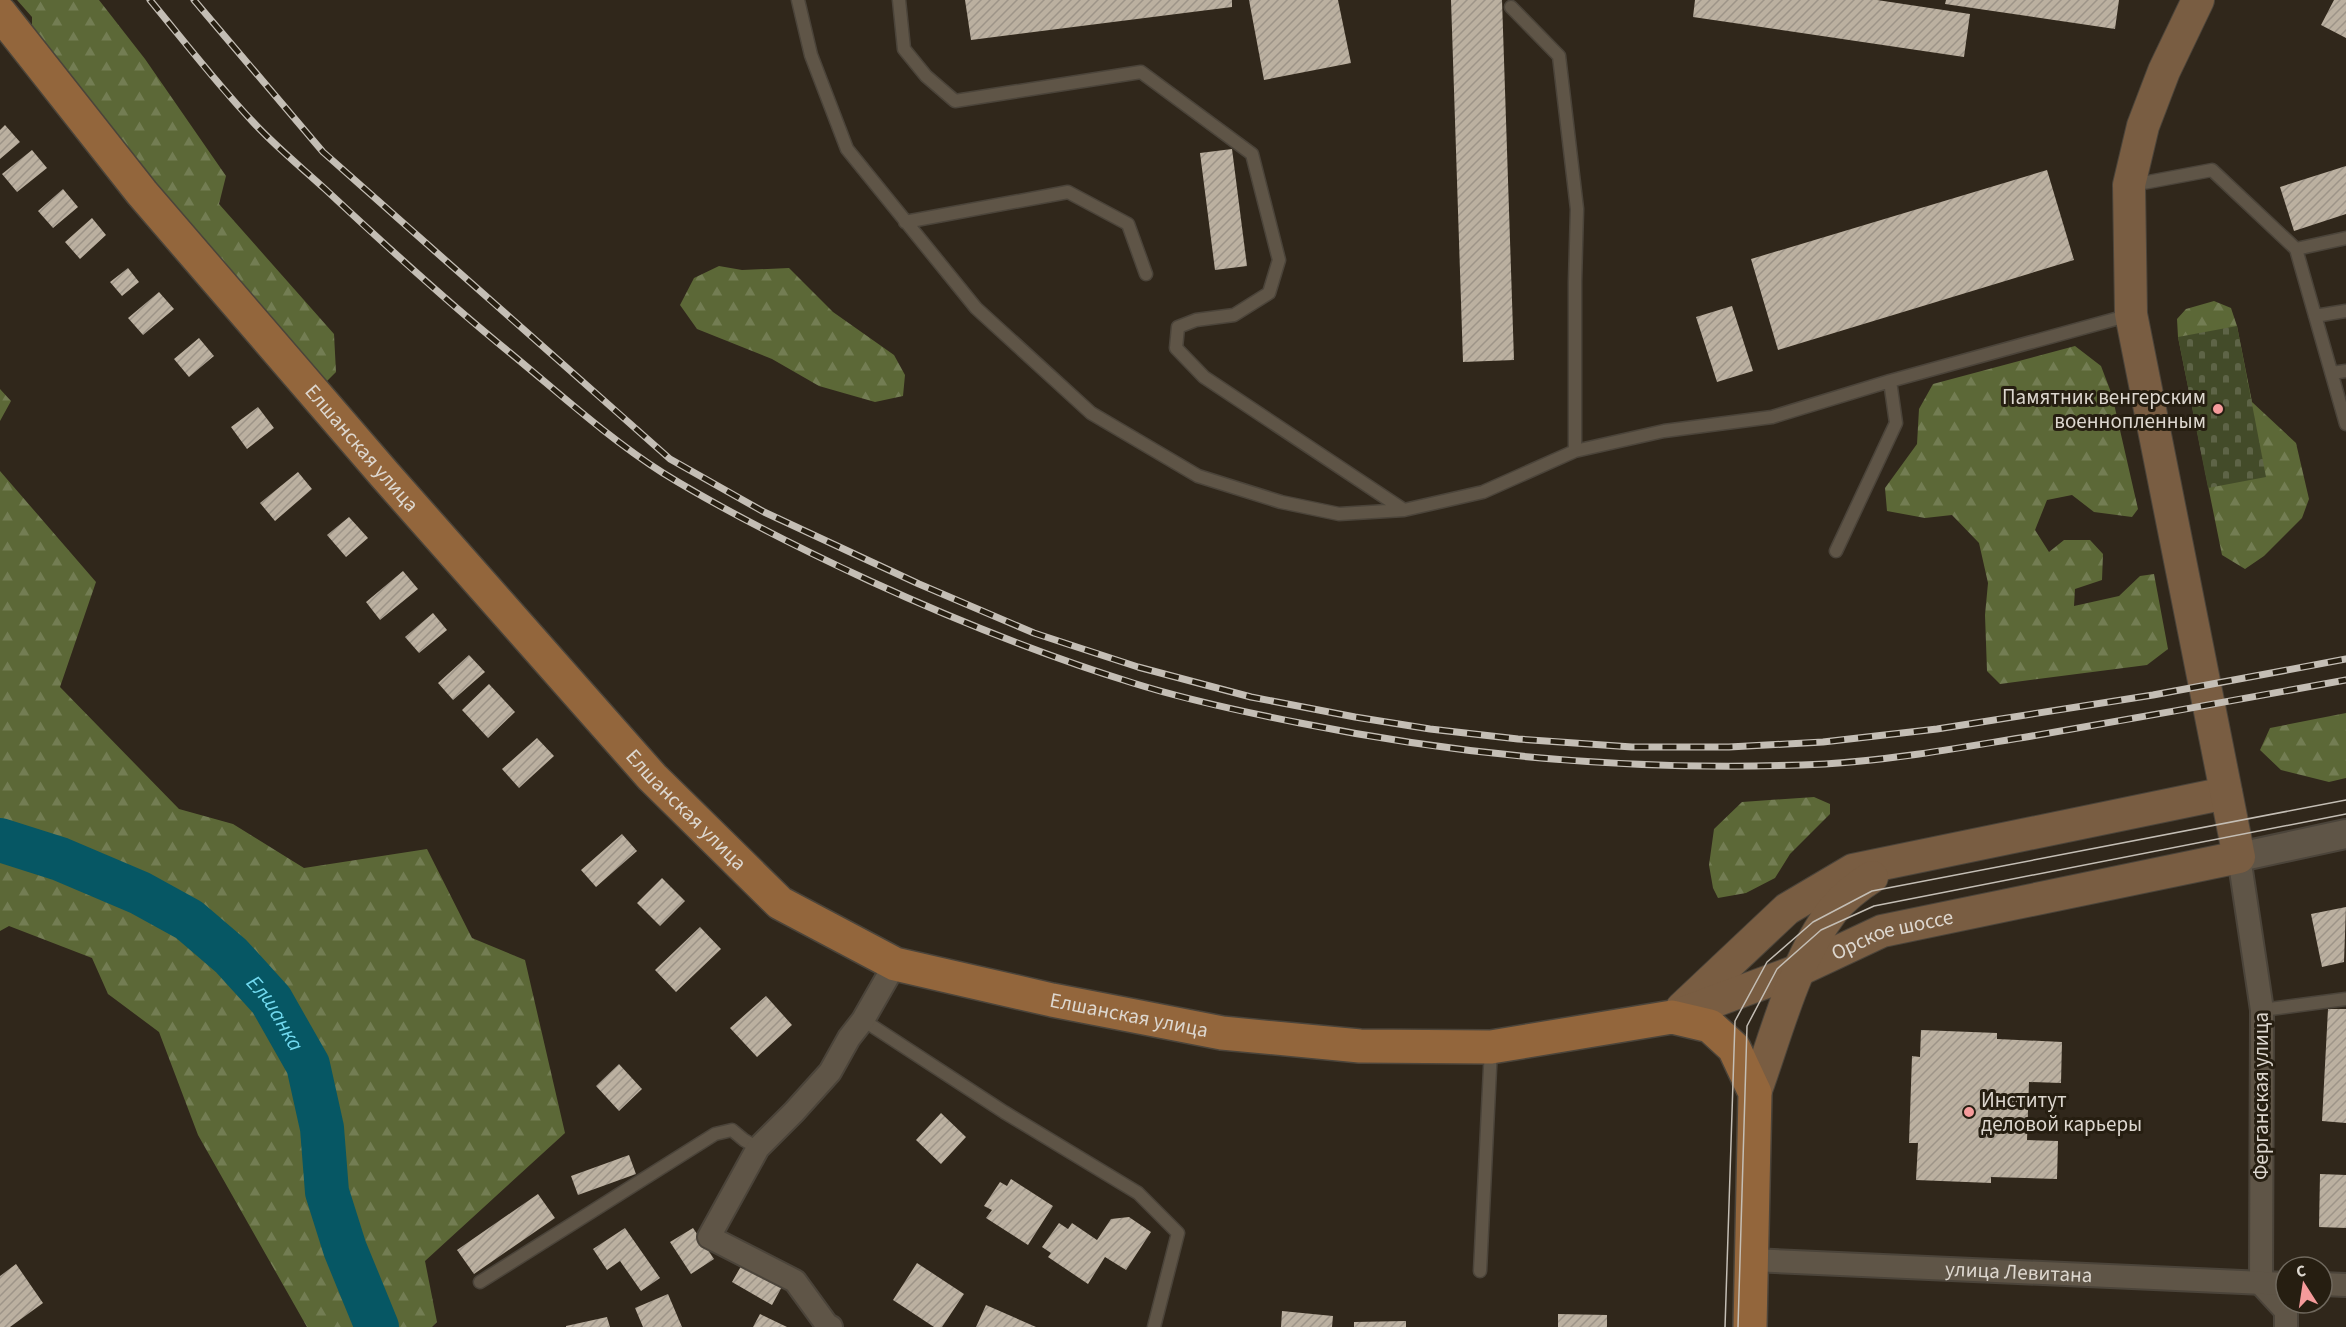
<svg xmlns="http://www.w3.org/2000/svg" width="2346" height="1327" viewBox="0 0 2346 1327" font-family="'Source Sans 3',sans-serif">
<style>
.forest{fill:url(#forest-firs)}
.cemetery{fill:url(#cemetery-stones)}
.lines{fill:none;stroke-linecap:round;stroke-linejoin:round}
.river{stroke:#065764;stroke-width:44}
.building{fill:url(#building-hatch)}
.service-casing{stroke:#4b443a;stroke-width:15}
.minor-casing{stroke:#4b443a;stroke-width:26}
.tertiary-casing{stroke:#4b443a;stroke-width:32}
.secondary-casing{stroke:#4b443a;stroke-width:34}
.primary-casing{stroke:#4b443a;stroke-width:36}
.service{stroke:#5f5547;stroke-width:12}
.minor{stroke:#5f5547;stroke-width:22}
.tertiary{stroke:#5f5547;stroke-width:28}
.secondary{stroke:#795d42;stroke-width:32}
.primary{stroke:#93663c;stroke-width:33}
.tram{stroke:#c4beb5;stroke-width:1.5}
.rail-casing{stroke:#c4beb5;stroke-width:7}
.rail{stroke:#261e11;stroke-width:4.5;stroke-dasharray:14;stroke-linecap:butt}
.poi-dot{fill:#f59b9b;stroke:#261e11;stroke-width:2}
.labels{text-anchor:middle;stroke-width:6;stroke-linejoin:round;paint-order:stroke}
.poi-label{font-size:21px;fill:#ddd7cf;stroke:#261e11;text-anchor:end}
.street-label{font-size:21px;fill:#ddd7cf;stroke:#261e11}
.water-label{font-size:22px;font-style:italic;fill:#71d9ef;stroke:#261e11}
</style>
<defs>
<pattern id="forest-firs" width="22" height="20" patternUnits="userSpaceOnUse" patternTransform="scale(1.5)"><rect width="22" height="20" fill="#5c6837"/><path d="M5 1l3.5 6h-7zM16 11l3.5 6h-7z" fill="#737d53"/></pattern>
<pattern id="cemetery-stones" width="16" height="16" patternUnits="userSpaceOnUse" patternTransform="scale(1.5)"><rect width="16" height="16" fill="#434b29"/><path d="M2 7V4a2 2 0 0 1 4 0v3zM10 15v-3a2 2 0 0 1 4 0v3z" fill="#5e6447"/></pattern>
<pattern id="building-hatch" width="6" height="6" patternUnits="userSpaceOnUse" patternTransform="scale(1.5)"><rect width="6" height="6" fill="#bbb0a0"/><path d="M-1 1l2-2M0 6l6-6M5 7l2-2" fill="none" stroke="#9d9488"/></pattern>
</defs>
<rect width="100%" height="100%" fill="#30271b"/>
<path class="forest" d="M 17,0 L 99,0 L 145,59 L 226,176 L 219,204 L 334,334 L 336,372 L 322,386 L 162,204 L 32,30 L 32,17 Z
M 719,266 L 742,270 L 789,268 L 833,312 L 894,355 L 905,375 L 903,396 L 875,402 L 819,386 L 772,359 L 697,329 L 680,305 L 694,278 Z
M 2214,301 L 2231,308 L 2237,326 L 2252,402 L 2296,443 L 2309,499 L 2302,518 L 2264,556 L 2245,569 L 2222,555 L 2178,337 L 2177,319 L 2186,309 Z
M 2075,346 L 2101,366 L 2112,395 L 2138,509 L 2132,517 L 2094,512 L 2072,495 L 2047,500 L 2035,530 L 2049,552 L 2064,540 L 2090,540 L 2103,554 L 2102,580 L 2075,589 L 2074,606 L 2119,596 L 2140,576 L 2154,574 L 2168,649 L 2147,665 L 2000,684 L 1987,671 L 1985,615 L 1988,583 L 1979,543 L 1952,515 L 1925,518 L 1887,511 L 1885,488 L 1917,444 L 1919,409 L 1933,384 Z
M 0,389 L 11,401 L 0,421 Z
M 0,471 L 96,582 L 60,687 L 179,809 L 233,824 L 304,868 L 427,849 L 472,938 L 525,960 L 565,1133 L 425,1261 L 437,1322 L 432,1327 L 307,1327 L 198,1135 L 159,1032 L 108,994 L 92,958 L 9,926 L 0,931 Z
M 2346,713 L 2346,778 L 2329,782 L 2281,770 L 2260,750 L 2270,728 Z
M 1814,797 L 1830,804 L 1830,814 L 1790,854 L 1775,878 L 1746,893 L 1718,898 L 1713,888 L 1709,865 L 1714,829 L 1742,802 Z"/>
<path class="cemetery" d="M 2237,326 L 2266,477 L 2208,488 L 2178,337 Z"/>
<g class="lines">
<path class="river" id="s1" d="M 0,840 L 60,859 L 140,893 L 189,920 L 231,956 L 271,1000 L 308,1065 L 322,1128 L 327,1192 L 345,1249 L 377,1327"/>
</g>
<path class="building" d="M 965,0 L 1232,0 L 1232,7 L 971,40 Z
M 1249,0 L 1338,0 L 1351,63 L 1264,80 Z
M 1451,0 L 1502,0 L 1514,360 L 1463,362 Z
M 1695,0 L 1877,0 L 1970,14 L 1964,57 L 1693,17 Z
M 1946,0 L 2119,0 L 2115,29 L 1945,4 Z
M 2334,0 L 2346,0 L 2346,38 L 2321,25 Z
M 5,125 L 20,142 L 0,159 L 0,130 Z
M 1232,149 L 1247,266 L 1215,270 L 1200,153 Z
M 32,150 L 47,168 L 17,192 L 2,174 Z
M 2346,166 L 2346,214 L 2294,231 L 2280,187 Z
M 2047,170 L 2074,260 L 1778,350 L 1751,259 Z
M 63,189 L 78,207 L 53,228 L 38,211 Z
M 92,218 L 106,235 L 80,259 L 65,242 Z
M 128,268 L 139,282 L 122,296 L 110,282 Z
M 159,292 L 174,309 L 143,335 L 128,318 Z
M 1732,306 L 1753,371 L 1717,382 L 1696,317 Z
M 199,338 L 214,356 L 189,377 L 174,359 Z
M 258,407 L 274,428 L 247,449 L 231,427 Z
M 298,472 L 312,489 L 275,521 L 260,503 Z
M 349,517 L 368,538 L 346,557 L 327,535 Z
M 403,571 L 418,589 L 380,620 L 366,602 Z
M 433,613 L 447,630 L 419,653 L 405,637 Z
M 469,655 L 485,672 L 453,700 L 438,683 Z
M 489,684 L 515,712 L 488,738 L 462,710 Z
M 537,738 L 554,756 L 519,788 L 502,769 Z
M 622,834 L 637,851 L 596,887 L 581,870 Z
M 662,878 L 685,901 L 660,926 L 637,903 Z
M 2346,907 L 2344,962 L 2322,967 L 2311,914 Z
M 700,927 L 721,949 L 676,992 L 655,970 Z
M 766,996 L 792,1025 L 757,1057 L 730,1028 Z
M 2328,1009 L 2346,1009 L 2346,1123 L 2322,1121 Z
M 1921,1030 L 1997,1033 L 1997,1039 L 2062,1042 L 2061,1083 L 2029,1082 L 2027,1140 L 2058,1141 L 2057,1179 L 1991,1177 L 1991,1183 L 1916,1180 L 1918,1143 L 1909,1143 L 1912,1056 L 1920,1057 Z
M 619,1064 L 642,1089 L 619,1111 L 596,1086 Z
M 941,1113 L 966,1137 L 941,1164 L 916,1140 Z
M 629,1155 L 636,1174 L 578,1195 L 571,1176 Z
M 2320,1174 L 2346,1175 L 2346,1228 L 2319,1227 Z
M 1011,1179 L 1053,1206 L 1028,1245 L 986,1218 L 992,1210 L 984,1206 L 1000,1182 L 1007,1186 Z
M 538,1194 L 555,1218 L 474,1274 L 457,1250 Z
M 1129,1217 L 1151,1232 L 1126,1270 L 1105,1257 L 1088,1284 L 1048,1257 L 1051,1253 L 1042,1247 L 1059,1223 L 1068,1229 L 1072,1223 L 1097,1240 L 1111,1219 Z
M 625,1228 L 660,1278 L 641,1291 L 620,1261 L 607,1270 L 593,1249 Z
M 693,1228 L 714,1259 L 691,1274 L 670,1242 Z
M 744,1261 L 784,1283 L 772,1305 L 732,1282 Z
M 917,1263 L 964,1294 L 942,1327 L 934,1327 L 893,1300 Z
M 16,1264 L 43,1303 L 10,1327 L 0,1327 L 0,1276 Z
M 668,1294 L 682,1327 L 643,1327 L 635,1308 Z
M 986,1305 L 1036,1327 L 976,1327 Z
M 1282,1311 L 1333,1316 L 1332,1327 L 1281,1327 Z
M 760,1314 L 787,1327 L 753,1327 Z
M 1558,1314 L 1607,1315 L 1607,1327 L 1558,1327 Z
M 607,1317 L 610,1327 L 566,1327 L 566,1326 Z
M 1406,1321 L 1406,1327 L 1354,1327 L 1354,1322 Z"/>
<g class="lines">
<g class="service-casing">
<path id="service" d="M 798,0 L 811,55 L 847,149 L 976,308 L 1091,413 L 1198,476 L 1281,502 L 1339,514 L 1404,510 L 1483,492 L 1575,451 L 1664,431 L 1772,417 L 1890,381 L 2130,315
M 899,0 L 904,49 L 926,76 L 955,101 L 1141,72 L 1252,154 L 1279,260 L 1269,293 L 1234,315 L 1196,320 L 1178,327 L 1176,348 L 1204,377 L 1404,510
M 1511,7 L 1559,56 L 1577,209 L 1575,282 L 1575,451
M 2132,185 L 2212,170 L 2296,249 L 2346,238
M 905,222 L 1068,192 L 1128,224 L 1146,274
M 2296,249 L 2346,424
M 2315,316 L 2346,311
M 2332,373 L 2346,371
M 1836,551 L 1896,423 L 1890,381
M 2262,1010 L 2346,999
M 863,1020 L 1004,1112 L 1138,1193 L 1178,1233 L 1154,1327
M 1480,1271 L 1491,1048
M 480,1282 L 715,1134 L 732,1130 L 744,1140 L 758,1148"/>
</g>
<g class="minor-casing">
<g id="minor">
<path d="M 2239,857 L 2262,1010 L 2261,1284 L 2286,1311 L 2286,1327"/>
<path id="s2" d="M 1752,1260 L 2286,1284"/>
<path d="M 2322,1284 L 2346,1285"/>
<path d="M 831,1327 L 827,1325 L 795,1281 L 709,1237 L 758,1148 L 794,1112 L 830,1072 L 849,1038 L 863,1020 L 895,964"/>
</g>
</g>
<g class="tertiary-casing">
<path id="tertiary" d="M 2239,857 L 2346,834"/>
</g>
<g class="secondary-casing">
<g id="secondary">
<path d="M 1682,1008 L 1787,909 L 1853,870 L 2226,793"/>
<path id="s3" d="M 1672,1017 L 1799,970 L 1882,931 L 2239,857 L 2131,314 L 2129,185 L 2143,126 L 2164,71 L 2198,0"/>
<path d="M 1755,1093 C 1777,1033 1794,961 1833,910 C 1844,897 1858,886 1872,877"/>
</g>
</g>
<g class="primary-casing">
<g id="primary">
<path id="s4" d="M 0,13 L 142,193 L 385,475 L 652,777 L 780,903 L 895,964 L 1052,1000 L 1222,1033 L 1360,1046 L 1491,1047 L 1672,1017 L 1710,1026 L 1734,1048 L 1755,1093 L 1750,1327"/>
</g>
</g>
<use href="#service" class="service"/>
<use href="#minor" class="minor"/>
<use href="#tertiary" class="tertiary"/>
<use href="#secondary" class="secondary"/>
<use href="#primary" class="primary"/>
<path class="tram" d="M 1725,1327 L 1735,1021 L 1767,962 L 1813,922 L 1872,891 L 2346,800
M 1738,1327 L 1747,1026 L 1777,969 L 1821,930 L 1874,906 L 2346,814"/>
<g class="rail-casing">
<path id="rail" d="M 150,0 C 184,41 217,84 253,122 C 275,146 301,167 325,189 C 385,245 445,300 509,352 C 559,393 608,438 663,473 C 728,513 801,549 870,581 C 955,620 1043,655 1133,683 C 1187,700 1244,712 1300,723 C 1473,758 1648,772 1825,764 C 1894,760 1963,747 2032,736 C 2137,718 2241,699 2346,680
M 194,0 L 323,152 L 670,459 L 764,512 L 919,584 L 1034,633 L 1138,667 L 1251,697 L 1355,717 L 1430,729 L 1518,739 L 1632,747 L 1729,747 L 1823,742 L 1937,729 L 2153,695 L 2346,659"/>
</g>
<use href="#rail" class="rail"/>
</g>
<g class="poi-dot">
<circle cx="2218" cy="409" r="6"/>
<circle cx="1969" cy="1112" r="6"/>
</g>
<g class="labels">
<g class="poi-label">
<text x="2206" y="404">Памятник венгерским<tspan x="2206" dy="24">военнопленным</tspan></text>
<text x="1981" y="1107" text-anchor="start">Институт<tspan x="1981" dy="24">деловой карьеры</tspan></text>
</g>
<g class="street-label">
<text dy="7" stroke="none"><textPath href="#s4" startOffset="566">Елшанская улица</textPath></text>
<text dy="7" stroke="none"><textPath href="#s4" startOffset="1052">Елшанская улица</textPath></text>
<text dy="7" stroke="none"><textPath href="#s3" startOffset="236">Орское шоссе</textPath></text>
<text dy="7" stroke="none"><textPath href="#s4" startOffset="1554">Елшанская улица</textPath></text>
<text transform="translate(2261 1096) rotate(-90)" y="7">Ферганская улица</text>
<text dy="7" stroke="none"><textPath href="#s2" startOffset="267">улица Левитана</textPath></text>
</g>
<g class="water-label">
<text dy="8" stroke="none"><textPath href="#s1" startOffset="334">Елшанка</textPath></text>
</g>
</g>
<g transform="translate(2304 1285) rotate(348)"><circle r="28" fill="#261e11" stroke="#6f685d" stroke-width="1.5"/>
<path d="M0-4.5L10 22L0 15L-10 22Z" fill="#f59b9b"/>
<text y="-9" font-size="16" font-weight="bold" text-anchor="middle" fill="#ddd7cf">С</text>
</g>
</svg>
